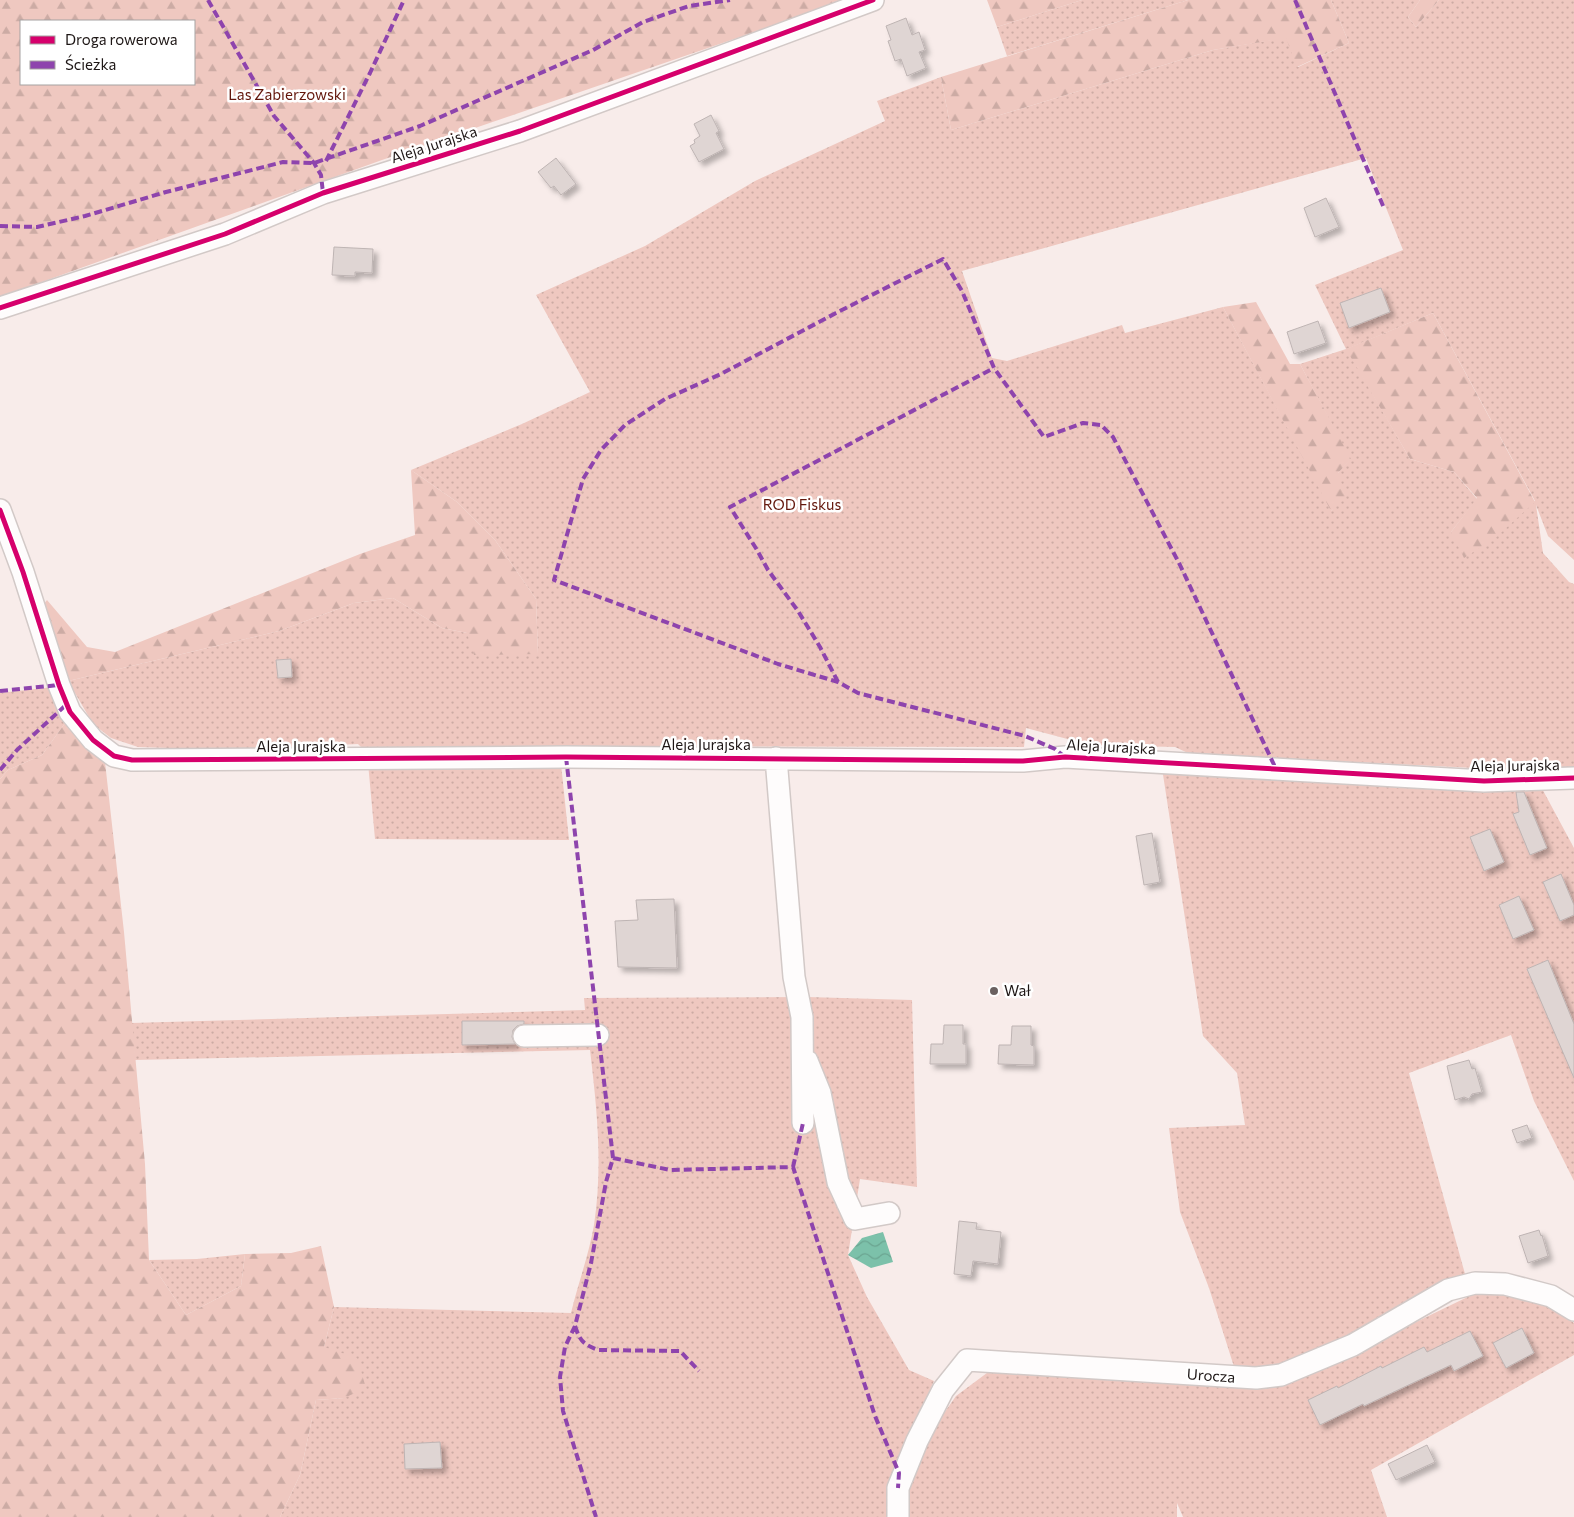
<svg xmlns="http://www.w3.org/2000/svg" width="1574" height="1517" viewBox="0 0 1574 1517" font-family="Commissioner,sans-serif">
<style>
.grass{fill:url(#grass-dots);fill-rule:evenodd}
.forest{fill:url(#forest-firs);fill-rule:evenodd}
.water{fill:url(#water-waves)}
.building{fill:#dfd5d3;stroke:#beb4b3;filter:url(#shadow)}
.lines{fill:none;stroke-linecap:round;stroke-linejoin:round}
.minor-casing{stroke:#d2c9c7;stroke-width:24}
.minor{stroke:#fefcfc;stroke-width:21}
.quiet{stroke:#8e44ad;stroke-width:4;stroke-dasharray:8 4;stroke-linecap:butt}
.cycleway-casing{stroke:#fff;stroke-width:8}
.cycleway{stroke:#d6006c;stroke-width:5}
.poi-dot{fill:#6a6160;stroke:#fff;stroke-width:2}
.labels{text-anchor:middle;stroke-width:5;stroke-linejoin:round;paint-order:stroke}
.park-label{font-size:15px;fill:#63170c;stroke:#fff}
.street-label{font-size:15px;fill:#1d1615;stroke:#fff}
.poi-label{font-size:15px;fill:#1d1615;stroke:#fff;text-anchor:start}
</style>
<defs>
<pattern id="grass-dots" width="8" height="8" patternUnits="userSpaceOnUse" patternTransform="scale(1.25)"><rect width="8" height="8" fill="#efc8c0"/><path d="M2 2h.1M6 6h.1" fill="none" stroke="#ccaba4" stroke-width="1.8" stroke-linecap="round"/></pattern>
<pattern id="forest-firs" width="22" height="20" patternUnits="userSpaceOnUse" patternTransform="scale(1.25)"><rect width="22" height="20" fill="#efc8c0"/><path d="M5 1l3.5 6h-7zM16 11l3.5 6h-7z" fill="#ccaba4"/></pattern>
<pattern id="water-waves" width="16" height="10" patternUnits="userSpaceOnUse" patternTransform="scale(1.25)"><rect width="16" height="10" fill="#7cc1aa"/><path d="M0 5q4-4 8 0t8 0" fill="none" stroke="#6ba591"/></pattern>
<filter id="shadow"><feDropShadow dx="4.5" dy="4.5" stdDeviation="2.5" flood-color="#0004"/></filter>
</defs>
<rect width="100%" height="100%" fill="#f8ecea"/>
<path class="grass" d="M 1082,0 L 1188,0 L 1007,56 L 997,27 Z
M 1331,0 L 1420,0 L 1408,17 L 1416,27 L 1439,0 L 1574,0 L 1574,560 L 1548,536 L 1536,505 L 1543,553 L 1569,582 L 1574,584 L 1574,771 L 1557,772 L 1190,754 L 1175,747 L 1090,745 L 1026,728 L 1024,747 L 541,746 L 366,752 L 358,744 L 336,745 L 327,753 L 138,747 L 111,738 L 93,724 L 68,681 L 279,631 L 354,603 L 393,598 L 442,628 L 467,633 L 538,654 L 536,599 L 495,540 L 457,502 L 411,470 L 522,424 L 590,392 L 536,295 L 645,246 L 755,181 L 885,121 L 877,101 L 941,77 L 951,130 L 1213,50 L 1287,37 L 1298,67 L 1349,43 ZM 1366,158 L 1403,250 L 1315,285 L 1346,349 L 1300,364 L 1350,459 L 1338,473 L 1332,511 L 1223,307 L 1125,333 L 1122,325 L 1007,361 L 992,358 L 962,271 ZM 1433,313 L 1535,501 L 1451,532 L 1477,499 L 1454,472 L 1410,459 L 1347,349 Z
M 53,687 L 68,719 L 42,755 L 8,770 L 0,779 L 0,693 Z
M 368,763 L 561,764 L 569,840 L 375,839 Z
M 1162,768 L 1539,783 L 1574,848 L 1574,1181 L 1534,1101 L 1511,1035 L 1409,1073 L 1467,1281 L 1353,1337 L 1290,1364 L 1236,1373 L 1209,1288 L 1180,1212 L 1169,1128 L 1245,1125 L 1237,1073 L 1203,1036 Z
M 807,997 L 912,1000 L 917,1187 L 860,1179 L 848,1255 L 867,1297 L 909,1370 L 934,1381 L 908,1439 L 890,1517 L 280,1517 L 300,1475 L 316,1400 L 344,1398 L 324,1347 L 334,1307 L 571,1313 C 578,1284 589,1254 594,1225 C 603,1166 597,1109 590,1050 L 135,1060 L 131,1023 L 585,1010 L 584,998 Z
M 245,1254 L 241,1286 L 186,1315 L 149,1260 L 197,1259 Z
M 1484,1289 L 1550,1305 L 1574,1323 L 1574,1355 L 1371,1470 L 1387,1517 L 1183,1517 L 1177,1503 L 1177,1517 L 904,1517 L 904,1485 L 935,1426 L 956,1396 L 995,1367 L 1242,1388 L 1311,1373 Z"/>
<path class="forest" d="M 0,0 L 848,0 L 382,160 L 0,297 ZM 21,21 L 194,21 L 194,84 L 21,84 Z
M 987,0 L 1082,0 L 997,27 Z
M 1188,0 L 1331,0 L 1349,43 L 1297,67 L 1286,38 L 1213,50 L 951,130 L 941,77 Z
M 1420,0 L 1439,0 L 1416,27 L 1408,17 Z
M 1256,302 L 1290,364 L 1300,364 L 1351,459 L 1338,473 L 1346,497 L 1331,511 L 1223,307 Z
M 1433,313 L 1535,502 L 1495,538 L 1464,558 L 1451,532 L 1477,498 L 1454,472 L 1410,459 L 1346,349 Z
M 411,470 L 457,502 L 495,540 L 536,599 L 538,654 L 474,655 L 467,633 L 442,628 L 393,598 L 354,603 L 279,631 L 68,681 L 39,610 L 47,600 L 87,647 L 115,652 L 360,554 L 415,535 Z
M 68,719 L 105,762 L 124,932 L 145,1164 L 149,1260 L 186,1315 L 241,1286 L 245,1254 L 291,1253 L 321,1246 L 334,1307 L 324,1347 L 357,1358 L 366,1388 L 344,1398 L 316,1400 L 300,1475 L 280,1517 L 0,1517 L 0,779 L 8,770 L 42,755 Z"/>
<path class="water" d="M 883,1232 L 893,1262 L 871,1268 L 848,1255 L 862,1238 Z"/>
<path class="building" d="M 906,18 L 912,35 L 919,32 L 925,50 L 919,52 L 926,68 L 907,76 L 901,59 L 895,61 L 888,41 L 891,40 L 886,26 Z
M 711,115 L 719,131 L 716,133 L 724,149 L 699,162 L 690,146 L 695,143 L 694,140 L 700,136 L 694,124 Z
M 556,158 L 576,184 L 561,195 L 554,186 L 551,188 L 538,172 Z
M 1326,198 L 1339,227 L 1315,237 L 1304,208 Z
M 334,247 L 373,249 L 372,273 L 355,272 L 355,276 L 332,275 Z
M 1381,288 L 1390,312 L 1349,328 L 1340,303 Z
M 1318,321 L 1326,343 L 1294,354 L 1287,332 Z
M 291,659 L 292,677 L 278,678 L 276,660 Z
M 1516,792 L 1524,792 L 1547,848 L 1530,855 L 1513,814 L 1519,812 Z
M 1490,829 L 1504,862 L 1484,871 L 1470,837 Z
M 1152,833 L 1160,882 L 1144,885 L 1136,836 Z
M 1561,874 L 1574,905 L 1574,915 L 1560,921 L 1543,882 Z
M 1519,896 L 1534,930 L 1513,939 L 1499,905 Z
M 674,899 L 677,968 L 618,967 L 615,921 L 638,920 L 636,900 Z
M 1548,960 L 1574,1024 L 1574,1078 L 1527,969 Z
M 462,1021 L 524,1021 L 524,1024 L 517,1026 L 513,1030 L 512,1037 L 515,1044 L 462,1045 Z
M 944,1025 L 963,1025 L 963,1044 L 966,1044 L 966,1064 L 930,1064 L 931,1044 L 943,1044 Z
M 1012,1026 L 1031,1026 L 1031,1045 L 1034,1046 L 1034,1065 L 998,1064 L 999,1045 L 1011,1045 Z
M 1469,1060 L 1472,1069 L 1475,1068 L 1482,1092 L 1472,1094 L 1469,1099 L 1464,1097 L 1455,1100 L 1447,1066 Z
M 1527,1125 L 1532,1138 L 1517,1143 L 1512,1130 Z
M 959,1221 L 977,1223 L 976,1229 L 1001,1232 L 998,1264 L 973,1261 L 971,1276 L 954,1274 Z
M 1539,1230 L 1541,1236 L 1542,1235 L 1548,1256 L 1528,1263 L 1519,1236 Z
M 1522,1328 L 1534,1353 L 1506,1368 L 1493,1343 Z
M 1470,1331 L 1483,1356 L 1454,1371 L 1451,1365 L 1364,1406 L 1363,1404 L 1320,1425 L 1308,1400 L 1337,1386 L 1338,1388 L 1381,1366 L 1382,1368 L 1424,1347 L 1427,1352 Z
M 440,1442 L 442,1468 L 405,1469 L 404,1444 Z
M 1427,1445 L 1435,1462 L 1396,1480 L 1388,1464 Z"/>
<g class="lines">
<g class="minor-casing">
<path id="minor" d="M 0,308 L 225,234 L 323,193 L 520,131 L 873,0
M 0,510 L 23,572 L 59,685 L 70,712 L 93,740 L 114,756 L 132,760 L 566,757 L 1023,761 L 1065,757 L 1484,781 L 1574,778
M 776,758 L 794,977 L 802,1017 L 803,1123
M 524,1036 L 598,1035
M 807,1061 L 820,1093 L 838,1182 L 855,1219 L 889,1213
M 898,1517 L 898,1488 L 917,1441 L 943,1390 L 967,1360 L 1256,1378 L 1281,1375 L 1353,1345 L 1448,1290 L 1475,1283 L 1505,1284 L 1551,1296 L 1574,1310"/>
</g>
<use href="#minor" class="minor"/>
<path class="quiet" d="M 208,0 L 274,116 L 314,163 L 321,175 L 323,193
M 1295,0 L 1384,208
M 326,161 L 370,73 L 404,0
M 0,226 L 37,227 L 85,216 L 166,192 L 283,162 L 314,163 L 420,126 L 593,50 L 643,22 L 689,6 L 730,0
M 838,682 L 820,647 L 798,611 L 768,570 L 757,550 L 730,507 L 994,368
M 0,691 L 59,685
M 566,757 L 613,1158 L 606,1182 L 591,1263 L 575,1326 L 565,1347 L 560,1377 L 563,1411 L 596,1517
M 1065,757 L 1055,749 L 1025,736 L 858,693 L 838,682 L 778,664 L 554,580 L 583,479 L 601,450 L 625,425 L 665,399 L 721,374 L 836,313 L 943,259 L 962,291 L 994,368 L 1044,437 L 1083,423 L 1101,425 L 1113,437 L 1180,565 L 1276,769
M 0,770 L 17,750 L 67,704
M 613,1158 L 670,1170 L 793,1167 L 875,1416 L 899,1473 L 898,1488
M 793,1167 L 803,1123
M 575,1326 C 580,1341 583,1344 598,1350 L 680,1351 L 699,1371"/>
<g class="cycleway-casing">
<path id="cycleway" d="M 0,308 L 225,234 L 323,193 L 520,131 L 873,0
M 0,510 L 23,572 L 59,685 L 70,712 L 93,740 L 114,756 L 132,760 L 566,757 L 1023,761 L 1065,757 L 1484,781 L 1574,778"/>
</g>
<use href="#cycleway" class="cycleway"/>
</g>
<circle class="poi-dot" cx="994" cy="991" r="5"/>
<g class="labels">
<g class="park-label">
<text x="287" y="100">Las Zabierzowski</text>
<text x="802" y="510">ROD Fiskus</text>
</g>
<g class="street-label">
<text transform="translate(434 145) rotate(-18)" y="5">Aleja Jurajska</text>
<text x="706" y="750">Aleja Jurajska</text>
<text x="301" y="752">Aleja Jurajska</text>
<text transform="translate(1111 747) rotate(3)" y="5">Aleja Jurajska</text>
<text transform="translate(1515 766) rotate(-1)" y="5">Aleja Jurajska</text>
<text transform="translate(1211 1376) rotate(4)" y="5">Urocza</text>
</g>
<g class="poi-label">
<text x="1004" y="996">Wał</text>
</g>
</g>
<rect x="20" y="20" width="175" height="65" fill="#ffffff" stroke="#a5a2a1"/>
<rect x="30" y="36" width="25" height="8" fill="#d6006c" stroke="#a5a2a1"/>
<text x="65" y="45" font-size="15" fill="#1d1615">Droga rowerowa</text>
<rect x="30" y="61" width="25" height="8" fill="#8e44ad" stroke="#a5a2a1"/>
<text x="65" y="70" font-size="15" fill="#1d1615">Ścieżka</text>
</svg>
